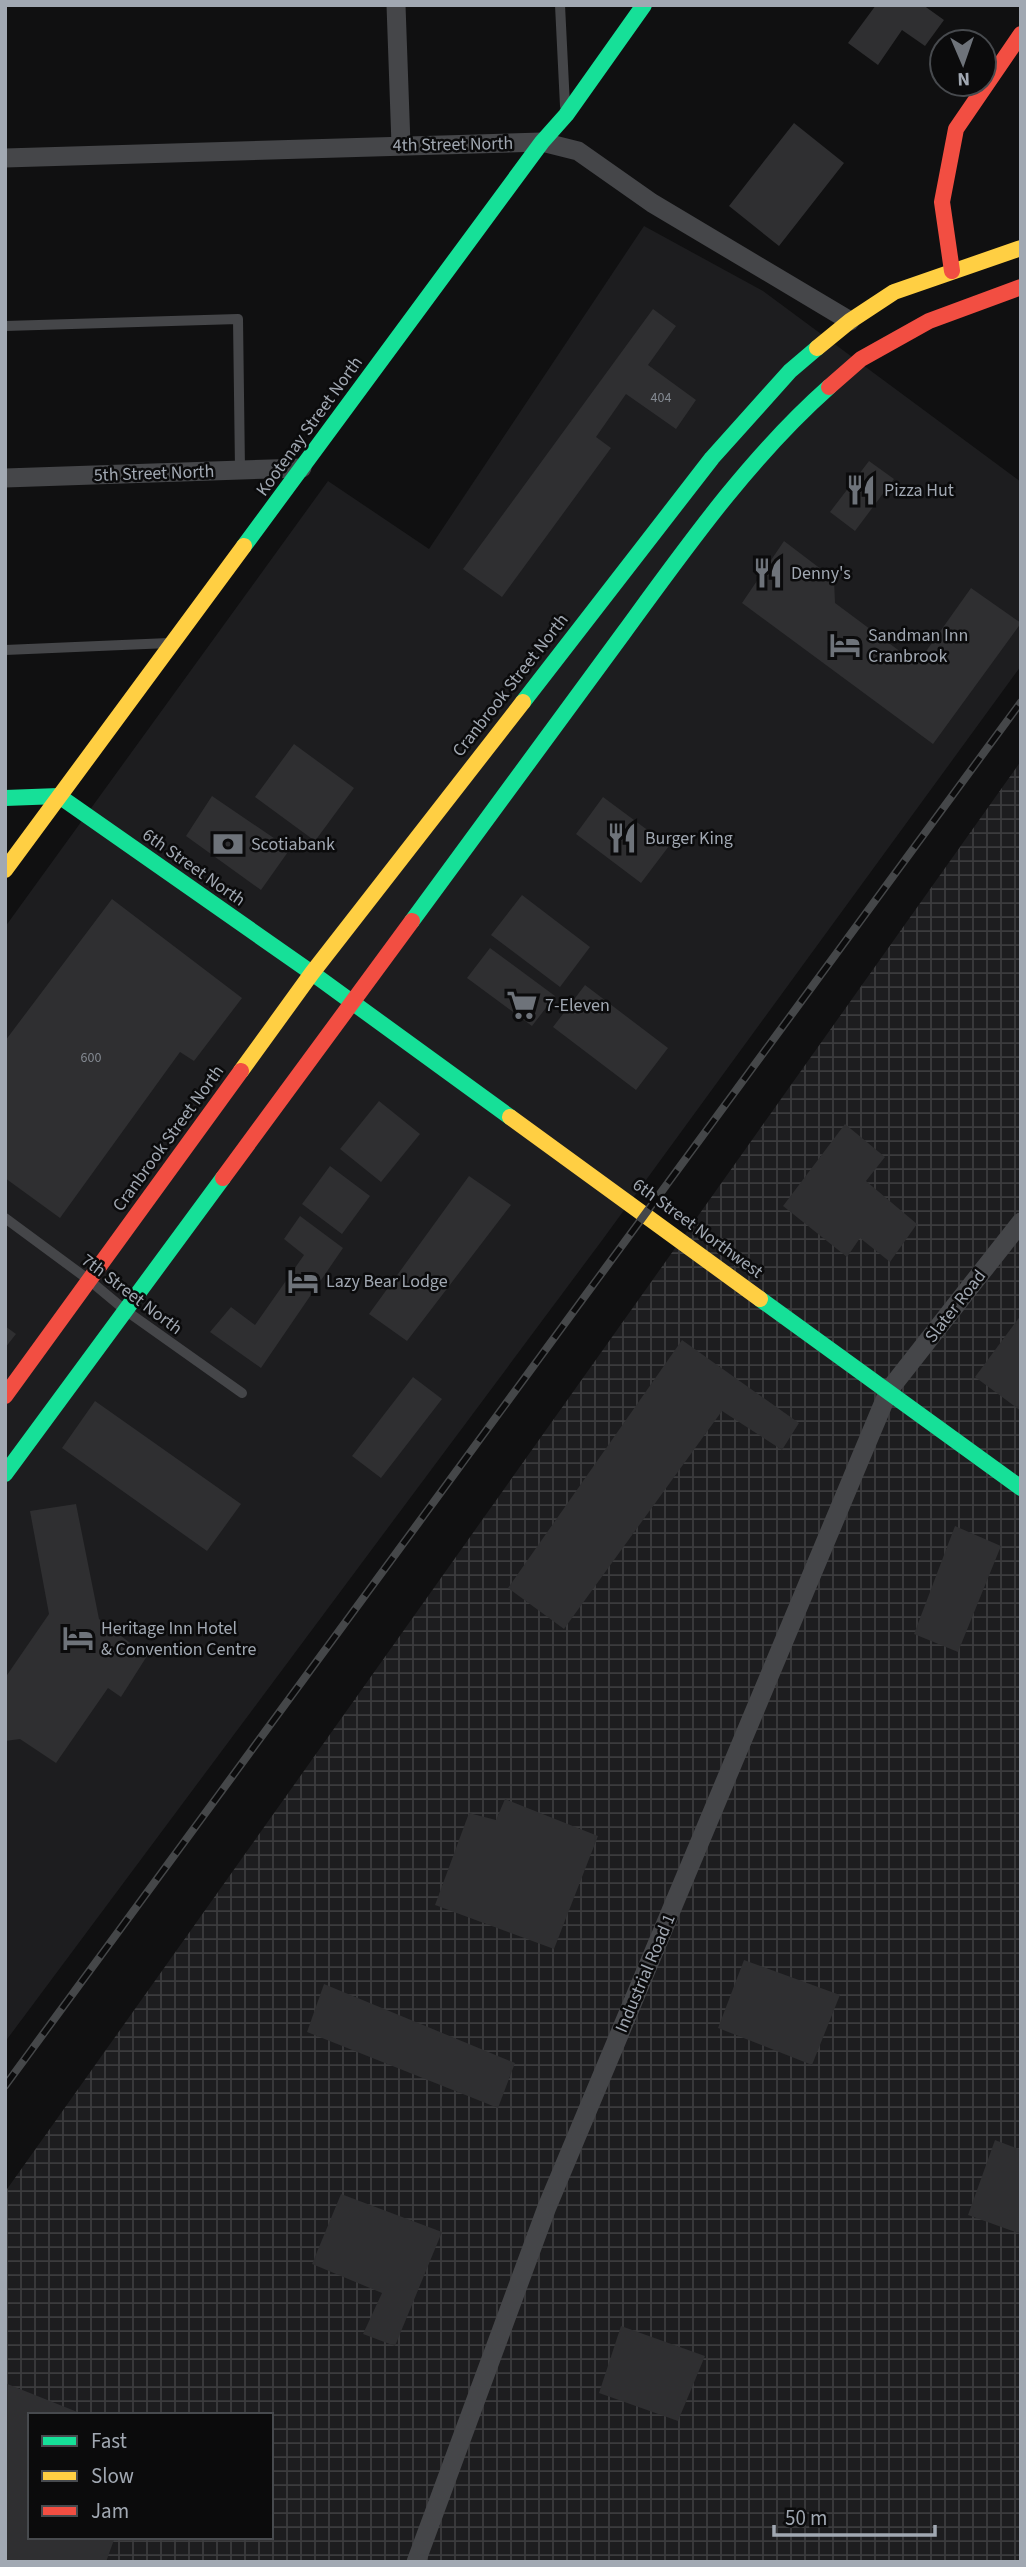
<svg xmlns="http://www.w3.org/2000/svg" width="1026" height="2567" viewBox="0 0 1026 2567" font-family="'Source Sans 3',sans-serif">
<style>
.built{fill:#1d1d1f}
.industrial{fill:url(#industrial-grid);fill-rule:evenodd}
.building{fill:#2f2f31}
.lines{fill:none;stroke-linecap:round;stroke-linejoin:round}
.lane{stroke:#454649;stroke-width:10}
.street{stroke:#454649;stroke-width:19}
.fast{stroke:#16e098;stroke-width:16}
.slow{stroke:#ffcf43;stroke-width:16}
.jam{stroke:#f24e42;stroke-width:16}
.rail-casing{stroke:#454749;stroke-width:8}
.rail{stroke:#0b0b0c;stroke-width:5;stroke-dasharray:16;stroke-linecap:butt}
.labels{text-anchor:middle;stroke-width:5;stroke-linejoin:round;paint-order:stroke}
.number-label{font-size:14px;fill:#848a92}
.street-label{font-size:18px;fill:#a1a8b2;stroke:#0b0b0c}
.poi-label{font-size:18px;fill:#a1a8b2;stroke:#0b0b0c;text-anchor:start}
</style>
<defs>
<pattern id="industrial-grid" width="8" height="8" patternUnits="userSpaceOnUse" patternTransform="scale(1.75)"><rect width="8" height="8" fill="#1d1d1f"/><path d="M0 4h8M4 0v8" fill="none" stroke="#3b3b3d"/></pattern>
</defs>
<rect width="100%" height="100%" fill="#101011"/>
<path class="built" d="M 644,226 L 763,291 L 1021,482 L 1021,666 L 603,1239 L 5,2042 L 5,927 L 328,481 L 429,549 Z"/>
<path class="industrial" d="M 1021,761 L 1021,2562 L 5,2562 L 5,2192 ZM 30,2415 L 271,2415 L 271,2537 L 30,2537 Z"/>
<path class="building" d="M 876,5 L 923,5 L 944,20 L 925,46 L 902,30 L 878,65 L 848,43 Z
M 794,123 L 844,163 L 779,246 L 729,206 Z
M 653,309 L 676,326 L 648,365 L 696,400 L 676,429 L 626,394 L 596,437 L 611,448 L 502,597 L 463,569 Z
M 869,461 L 894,479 L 855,531 L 830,512 Z
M 784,541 L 834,579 L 835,603 L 917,664 L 971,588 L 1021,623 L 933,744 L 742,603 Z
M 294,744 L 354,788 L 315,841 L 255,797 Z
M 212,796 L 290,849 L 261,890 L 186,836 Z
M 603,797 L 669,846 L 641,883 L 576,834 Z
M 522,895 L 590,947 L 560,987 L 491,935 Z
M 112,899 L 242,998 L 194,1061 L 180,1052 L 60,1218 L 5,1178 L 5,1041 Z
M 490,948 L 555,996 L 532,1026 L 467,978 Z
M 585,985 L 668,1048 L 636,1090 L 553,1027 Z
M 379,1101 L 420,1134 L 381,1182 L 340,1149 Z
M 845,1124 L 885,1157 L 866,1181 L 917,1224 L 890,1262 L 860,1238 L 847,1257 L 783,1206 Z
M 330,1166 L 370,1196 L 342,1234 L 302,1204 Z
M 469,1176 L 511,1205 L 407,1341 L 369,1314 Z
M 300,1216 L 343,1248 L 261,1368 L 210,1332 L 231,1307 L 255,1325 L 304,1255 L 284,1239 Z
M 1021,1315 L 1021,1411 L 975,1377 Z
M 5,1326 L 16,1334 L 5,1348 Z
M 682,1340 L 799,1423 L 782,1450 L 722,1411 L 564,1629 L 508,1588 Z
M 413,1377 L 442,1399 L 381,1478 L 352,1456 Z
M 95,1401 L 241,1504 L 207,1551 L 62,1448 Z
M 76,1504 L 99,1619 L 147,1656 L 121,1697 L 108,1688 L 56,1763 L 20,1739 L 5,1741 L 5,1678 L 49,1614 L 30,1511 Z
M 955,1526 L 1001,1546 L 958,1652 L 914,1634 Z
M 505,1799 L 598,1836 L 554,1949 L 435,1905 L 469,1813 L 496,1820 Z
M 744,1960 L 840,1995 L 812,2065 L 718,2028 Z
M 324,1984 L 515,2063 L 498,2108 L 307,2032 Z
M 995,2140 L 1021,2150 L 1021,2234 L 968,2215 Z
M 341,2194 L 442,2232 L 395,2346 L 363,2334 L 382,2293 L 312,2264 Z
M 621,2326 L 705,2356 L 678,2421 L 599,2393 Z
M 5,2383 L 85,2415 L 30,2415 L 30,2537 L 115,2537 L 106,2562 L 5,2562 Z"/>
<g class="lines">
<path class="lane" d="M 560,5 L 565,106
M 5,326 L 238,319 L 240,470
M 5,650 L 169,643
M 5,1218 L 89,1280 L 125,1310 L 242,1393"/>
<path class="street" d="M 396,5 L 401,145
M 5,158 L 542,142 L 578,151 L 652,203 L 850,321
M 5,478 L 302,468
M 416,2562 L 547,2207 L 889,1390 L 1021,1222"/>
<path class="fast" d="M 244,546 L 542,142 L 566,115 L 644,5
M 523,702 L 712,458 L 790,371 L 817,348
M 5,798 L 59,796 L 312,973 L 510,1117
M 412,921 C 483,824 554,727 625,631 C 687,546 750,457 829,387
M 760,1299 L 1021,1488
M 5,1474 L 223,1178"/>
<path class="slow" d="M 817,348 L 850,321 L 894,292 L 1021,248
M 5,870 L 244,546
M 241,1071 L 312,973 L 523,702
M 510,1117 L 760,1299"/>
<path class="jam" d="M 952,271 L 942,202 L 956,129 L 1021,34
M 829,387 L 861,359 L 929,321 L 1021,287
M 223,1178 L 412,921
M 5,1396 L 241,1071"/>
<g class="rail-casing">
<path id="rail" d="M 5,2086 L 1021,702"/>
</g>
<use href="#rail" class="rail"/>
</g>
<defs>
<g id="restaurant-bare" transform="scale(2.415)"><path d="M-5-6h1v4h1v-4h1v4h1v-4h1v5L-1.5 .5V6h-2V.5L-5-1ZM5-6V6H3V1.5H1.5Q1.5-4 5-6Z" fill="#6e737a" stroke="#0b0b0c" stroke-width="2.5" paint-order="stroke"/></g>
<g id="hotel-bare" transform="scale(2.415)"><path d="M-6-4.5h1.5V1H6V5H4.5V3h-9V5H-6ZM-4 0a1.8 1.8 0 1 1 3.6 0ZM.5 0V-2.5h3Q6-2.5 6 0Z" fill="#6e737a" stroke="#0b0b0c" stroke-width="2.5" paint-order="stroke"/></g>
<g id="bank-bare" transform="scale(2.415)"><path d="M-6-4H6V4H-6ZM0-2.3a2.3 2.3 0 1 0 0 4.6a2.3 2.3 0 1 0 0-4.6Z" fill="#6e737a" stroke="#0b0b0c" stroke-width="2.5" paint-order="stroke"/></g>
<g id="supermarket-bare" transform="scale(2.415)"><path d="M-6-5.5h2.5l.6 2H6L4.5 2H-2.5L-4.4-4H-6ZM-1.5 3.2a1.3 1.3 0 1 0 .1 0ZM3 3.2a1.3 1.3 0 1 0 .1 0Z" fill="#6e737a" stroke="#0b0b0c" stroke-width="2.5" paint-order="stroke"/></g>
</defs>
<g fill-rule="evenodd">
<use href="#restaurant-bare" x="861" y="490"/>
<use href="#restaurant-bare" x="768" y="573"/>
<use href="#hotel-bare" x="845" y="645"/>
<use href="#restaurant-bare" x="622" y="838"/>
<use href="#bank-bare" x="228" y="844"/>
<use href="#supermarket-bare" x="522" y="1005"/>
<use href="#hotel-bare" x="303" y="1281"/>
<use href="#hotel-bare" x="78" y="1638"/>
</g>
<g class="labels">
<g class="number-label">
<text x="661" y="402">404</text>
<text x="91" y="1062">600</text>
</g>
<g class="street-label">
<text transform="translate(453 144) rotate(-1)" y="6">4th Street North</text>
<text transform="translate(309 426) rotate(-54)" y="6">Kootenay Street North</text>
<text transform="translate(154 473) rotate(-2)" y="6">5th Street North</text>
<text transform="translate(510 685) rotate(-52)" y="6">Cranbrook Street North</text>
<text transform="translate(194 867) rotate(35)" y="6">6th Street North</text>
<text transform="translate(168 1138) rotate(-54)" y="6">Cranbrook Street North</text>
<text transform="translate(698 1228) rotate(36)" y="6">6th Street Northwest</text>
<text transform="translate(132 1294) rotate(37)" y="6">7th Street North</text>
<text transform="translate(955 1306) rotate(-52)" y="6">Slater Road</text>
<text transform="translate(645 1973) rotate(-67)" y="6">Industrial Road 1</text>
</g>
<g class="poi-label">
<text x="884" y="496">Pizza Hut</text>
<text x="791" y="579">Denny's</text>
<text x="868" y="641">Sandman Inn<tspan x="868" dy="21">Cranbrook</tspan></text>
<text x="645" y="844">Burger King</text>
<text x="251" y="850">Scotiabank</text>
<text x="545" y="1011">7-Eleven</text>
<text x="326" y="1287">Lazy Bear Lodge</text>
<text x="101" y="1634">Heritage Inn Hotel<tspan x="101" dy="21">&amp; Convention Centre</tspan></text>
</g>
</g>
<rect width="1026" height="2567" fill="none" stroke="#a1a8b2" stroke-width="14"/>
<rect x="28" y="2413" width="245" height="126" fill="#0b0b0c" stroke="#474a4e" stroke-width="2"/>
<rect x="42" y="2436" width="35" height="10" fill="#16e098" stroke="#474a4e" stroke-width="2"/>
<text x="91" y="2448" font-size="21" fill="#a1a8b2">Fast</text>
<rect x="42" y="2471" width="35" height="10" fill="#ffcf43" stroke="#474a4e" stroke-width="2"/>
<text x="91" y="2483" font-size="21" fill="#a1a8b2">Slow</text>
<rect x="42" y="2506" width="35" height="10" fill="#f24e42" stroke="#474a4e" stroke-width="2"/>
<text x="91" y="2518" font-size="21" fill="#a1a8b2">Jam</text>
<g transform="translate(963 63) rotate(178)"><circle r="33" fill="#0b0b0c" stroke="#474a4e" stroke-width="2"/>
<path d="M0-5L12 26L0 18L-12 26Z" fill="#6e737a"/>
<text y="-10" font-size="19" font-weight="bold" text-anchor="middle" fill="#a1a8b2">N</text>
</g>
<path d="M774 2525v10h161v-10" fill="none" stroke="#a1a8b2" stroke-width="3.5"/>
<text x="785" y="2525" font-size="21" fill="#a1a8b2" stroke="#0b0b0c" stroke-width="5" paint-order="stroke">50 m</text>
</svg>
